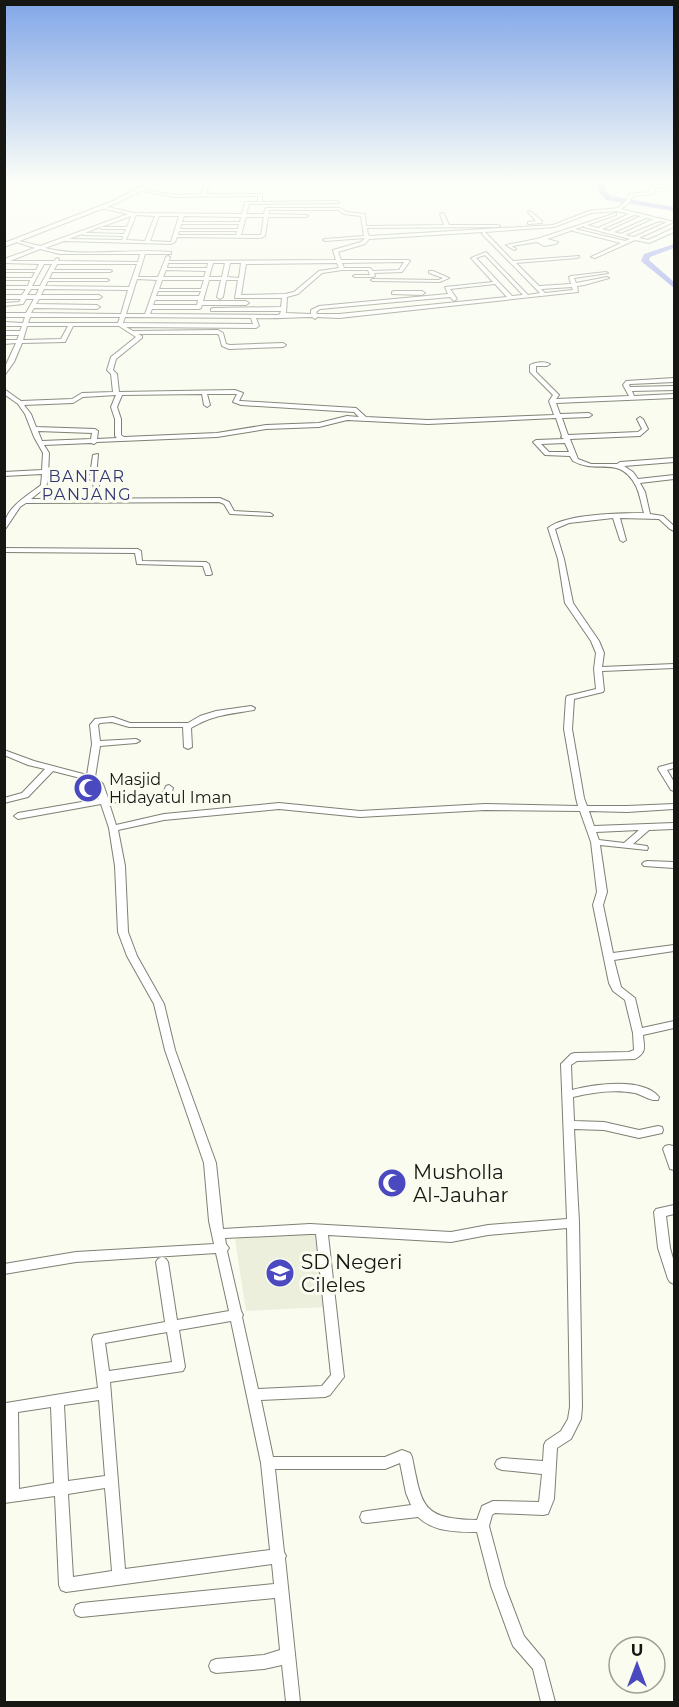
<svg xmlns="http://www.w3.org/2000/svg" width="679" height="1707" viewBox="0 0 679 1707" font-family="Montserrat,sans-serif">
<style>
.built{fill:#ebefdb}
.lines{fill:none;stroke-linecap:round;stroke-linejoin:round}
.river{fill:#8891e7;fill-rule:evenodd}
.street-casing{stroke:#7d8074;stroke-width:2}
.secondary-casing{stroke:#7d8074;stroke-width:2}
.street{fill:#fff;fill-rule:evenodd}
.secondary{fill:#fff;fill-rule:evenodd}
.labels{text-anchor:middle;stroke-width:6;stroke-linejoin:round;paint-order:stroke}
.far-quarter-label{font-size:16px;letter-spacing:1.5px;fill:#333772;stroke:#f9fcef}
.poi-label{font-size:16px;fill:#161713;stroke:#f9fcef;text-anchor:start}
.near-poi-label{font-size:20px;fill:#161713;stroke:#f9fcef;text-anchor:start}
</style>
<rect width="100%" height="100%" fill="#f9fcef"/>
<path class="built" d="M 314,1230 L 325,1307 L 246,1311 L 235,1239 Z"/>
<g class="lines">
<path class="river" d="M 599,181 L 605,181 L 606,191 L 611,196 L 674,207 L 674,211 L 606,200 L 598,191 Z
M 674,244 L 674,248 L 650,257 L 649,260 L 674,282 L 674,288 L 641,261 L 644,254 Z"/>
<g class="street-casing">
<path id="street" d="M 155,181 L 183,183 L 185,184 L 183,185 L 156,183 L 154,182 Z
M 206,181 L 210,181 L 206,194 L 260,194 L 262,195 L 262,202 L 337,201 L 339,202 L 337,203 L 249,204 L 246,214 L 264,214 L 265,209 L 267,208 L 340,208 L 347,212 L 365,214 L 366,226 L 444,225 L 440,214 L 442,213 L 444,214 L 449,225 L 498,225 L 500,226 L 498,227 L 367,228 L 368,235 L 370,236 L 553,225 L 589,211 L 618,208 L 626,201 L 629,194 L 649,192 L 651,186 L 674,184 L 674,186 L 655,188 L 653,194 L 633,196 L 629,203 L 621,209 L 674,222 L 639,238 L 648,240 L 672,229 L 674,229 L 674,232 L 649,243 L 635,240 L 595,258 L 591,257 L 621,243 L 573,231 L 573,230 L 547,239 L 558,242 L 556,244 L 544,246 L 537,242 L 512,246 L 516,249 L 514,250 L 506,245 L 537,239 L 616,213 L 616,215 L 587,225 L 598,228 L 629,214 L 617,211 L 591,213 L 554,227 L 485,232 L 513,261 L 579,256 L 579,257 L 577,258 L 516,263 L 539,286 L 571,284 L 569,277 L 571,276 L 606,272 L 608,273 L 574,278 L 576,283 L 607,277 L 609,278 L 584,285 L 577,286 L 578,292 L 339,318 L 317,317 L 315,319 L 312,317 C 293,317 275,319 256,318 L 259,326 L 256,328 L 126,327 L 133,331 L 218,330 L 223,333 L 226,344 L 230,345 L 283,343 L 286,345 L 283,347 L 229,349 L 222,346 L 219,335 L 217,334 L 138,334 L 142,336 L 142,338 L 116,359 L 113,370 L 117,374 L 119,392 L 235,390 L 243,393 L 239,401 L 241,401 L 356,408 L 366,417 L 428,420 L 554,415 L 549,401 L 553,395 L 530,372 L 530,365 C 535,362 545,361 550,364 L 547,366 L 536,366 L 536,372 L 559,395 L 556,399 L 629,396 L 623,385 L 626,381 L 674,378 L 674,382 L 630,384 L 629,385 L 630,387 L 674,386 L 674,390 L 632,391 L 634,396 L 674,394 L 674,398 L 556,403 L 560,414 L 589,413 L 592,415 L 589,417 L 562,418 L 568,435 L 638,432 L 642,429 L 637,419 L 640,417 L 643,419 L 648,429 L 640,436 L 570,439 L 578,459 L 591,464 L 617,464 L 620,462 L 674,458 L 674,462 L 624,466 L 633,472 L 638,479 L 674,475 L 674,479 L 640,483 L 645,492 L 650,514 L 663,516 L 674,526 L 674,531 L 670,529 L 659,519 L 620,518 L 626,540 L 623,542 L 620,540 L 613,518 L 569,523 L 555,529 L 564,559 L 573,603 L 599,641 L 604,653 L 602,667 L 674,664 L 674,668 L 602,671 L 604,690 L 603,692 L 574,699 L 572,729 L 584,798 L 587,806 L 627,806 L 674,804 L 674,809 L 627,812 L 589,811 L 594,826 L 674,823 L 674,829 L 649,830 L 633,844 L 647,846 L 648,848 L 647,850 L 600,845 L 607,892 L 603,905 L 613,953 L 674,945 L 674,951 L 614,960 L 621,987 L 635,998 L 642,1028 L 674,1021 L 674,1028 L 643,1035 C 644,1048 647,1052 635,1059 L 577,1061 L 571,1065 L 572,1090 C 595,1084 643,1077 659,1097 L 658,1100 C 649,1101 643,1095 635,1093 C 615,1089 593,1092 573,1097 L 574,1121 L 604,1122 L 639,1130 L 658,1126 L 662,1127 L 663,1130 L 662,1133 L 639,1138 L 604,1130 L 574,1129 L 579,1222 L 582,1407 L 581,1419 L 571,1439 L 557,1448 L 554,1499 L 548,1514 L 543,1515 L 495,1513 L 492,1515 L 489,1526 L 505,1586 L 524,1636 L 544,1660 L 555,1702 L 541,1702 L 533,1669 L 513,1646 L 511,1641 L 491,1586 L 477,1532 C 456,1532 434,1532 418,1517 L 367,1523 L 362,1522 L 360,1517 L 362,1512 L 367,1511 L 411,1505 L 406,1493 L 400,1463 L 385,1469 L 275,1469 L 284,1552 L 286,1556 L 285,1558 L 300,1702 L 286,1702 L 282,1665 L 264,1669 L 216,1673 L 211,1671 L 209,1666 L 211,1661 L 216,1659 L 264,1655 L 280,1650 L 275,1598 L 81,1617 L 76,1615 L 74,1610 L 76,1605 L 81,1603 L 274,1584 L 272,1564 L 66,1592 L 61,1590 L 59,1585 L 55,1496 L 4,1503 L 5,1407 L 6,1403 L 98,1388 L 92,1339 L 94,1335 L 165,1322 L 156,1262 L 158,1259 L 162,1257 L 166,1259 L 168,1262 L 177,1320 L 229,1311 L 216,1253 L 76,1262 L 4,1274 L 4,1264 L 76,1252 L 214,1244 L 209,1221 L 204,1163 L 165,1050 L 154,1004 L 127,956 L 118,932 L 115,866 L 109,828 L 101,804 L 18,819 L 14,816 L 18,813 L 99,799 L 95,785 L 88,780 L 53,771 L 28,797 L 4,803 L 4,798 L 22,793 L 45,769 L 28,765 L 4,755 L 4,750 L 34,761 L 87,775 L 92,744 L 90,725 L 95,719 L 113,717 L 130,723 L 188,723 L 200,716 L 216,711 L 251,706 L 255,708 L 254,710 C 229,714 213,715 191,728 L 192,747 L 188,749 L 184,747 L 183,727 L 129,727 L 112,722 L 100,723 L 98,725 L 100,741 L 136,739 L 140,741 L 136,743 L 100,746 L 95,777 L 103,784 L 108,798 L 161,793 L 164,791 L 166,786 L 169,785 L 173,788 L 171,795 L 162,798 L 109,803 L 116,825 L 164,814 L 279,803 L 360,811 L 485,804 L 578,806 L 576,798 L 564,729 L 566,698 L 567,696 L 596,689 L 594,669 L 596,653 L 591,641 L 565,603 L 558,559 L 548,528 C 565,514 621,513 644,513 C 641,504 640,494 636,486 C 619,454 598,475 573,461 L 570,456 L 545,455 L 533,442 L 536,440 L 564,439 L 561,437 L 562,436 L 556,418 L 428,424 L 347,420 L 319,427 L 266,429 L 217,437 L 97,442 L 94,444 L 91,443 L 44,445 L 49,453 L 48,475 L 90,475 L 93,455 L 98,454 L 96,477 L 98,479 L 99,487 L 94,488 L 92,480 L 88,479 L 48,479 L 46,487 L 31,499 L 220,498 L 229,502 L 234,511 L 270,513 L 273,515 L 272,516 L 230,514 L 224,504 L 219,502 L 26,503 L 20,507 L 6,528 L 4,529 C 4,508 26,497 41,485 L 42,474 L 4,476 L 4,472 L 42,470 L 43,453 L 34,437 L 25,414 L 18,404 L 4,394 L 4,389 L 21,401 L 72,399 L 82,393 L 113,392 L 111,374 L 107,370 L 111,357 L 136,337 L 119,326 L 73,326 L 65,342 L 22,343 L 14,362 L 4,376 L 4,369 L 16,343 L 4,344 L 4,340 L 17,340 L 19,335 L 4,335 L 4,331 L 20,331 L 22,326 L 4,326 L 4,322 L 23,323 L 25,317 L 4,317 L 4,313 L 26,313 L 34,299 L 26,299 L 23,304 L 4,306 L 4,303 L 19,302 L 21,299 L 4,299 L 4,295 L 22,295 L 26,289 L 4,289 L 4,286 L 28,286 L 30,280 L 4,280 L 4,278 L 32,278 L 35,272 L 4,272 L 4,270 L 36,270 L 39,264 L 5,263 L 4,259 L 35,248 L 13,241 L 15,240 L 40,246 L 128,214 L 101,208 L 103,206 L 134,213 L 242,214 L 245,202 L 258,202 L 258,196 L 174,197 L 138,190 L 140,189 L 174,195 L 201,194 ZM 269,210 L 339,210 L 344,214 L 361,216 L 364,236 L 325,239 L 323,240 L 325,241 L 365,238 L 361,242 L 333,250 L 336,260 L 169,261 L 170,257 L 168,256 L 166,257 L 158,277 L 138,277 L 145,254 L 171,254 L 171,252 C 130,248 85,258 45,248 L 64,241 L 171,244 L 175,242 L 177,237 L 260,238 L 265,236 L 268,217 L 306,217 L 308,216 L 306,215 L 269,214 ZM 136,215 L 155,216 L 145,241 L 126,240 ZM 634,215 L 641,216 L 609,231 L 602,229 ZM 131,216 L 127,227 L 101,227 ZM 159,216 L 179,216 L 171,242 L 150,241 ZM 184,216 L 241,217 L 240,222 L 182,222 ZM 246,217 L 264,217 L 261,235 L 241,235 ZM 646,218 L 654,219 L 621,234 L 614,232 ZM 659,221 L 667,222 L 634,237 L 625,235 ZM 181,224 L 239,224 L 238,229 L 180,229 ZM 584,226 L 584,227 L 630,239 L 625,241 L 575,229 ZM 100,227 L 102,229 L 126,229 L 124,234 L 85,233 ZM 179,231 L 237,231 L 236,235 L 178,235 ZM 483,232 L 482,234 L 540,293 L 528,295 L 486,252 L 471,258 L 493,282 L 445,287 L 448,294 L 319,306 L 311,310 L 311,314 L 286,313 L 287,297 L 298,294 L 322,273 L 342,270 L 368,270 L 370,275 L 355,275 L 353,276 L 355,277 L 373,277 L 375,276 L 374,273 L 402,272 L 410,261 L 408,260 L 341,260 L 338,252 L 365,244 L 369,239 ZM 82,234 L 84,235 L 123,236 L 122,240 L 69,239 ZM 40,249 L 60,254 L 140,254 L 138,262 L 58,261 L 59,259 L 57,258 L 54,261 L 10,261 ZM 485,255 L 523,295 L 512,296 L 476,258 ZM 404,262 L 399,270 L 373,271 L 370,268 L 344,268 L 342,263 ZM 168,263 L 208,263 L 207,268 L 167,268 ZM 213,263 L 225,263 L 222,277 L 209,277 ZM 230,263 L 241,263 L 239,278 L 227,277 ZM 337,263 L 339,268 L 319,271 L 294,292 L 285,294 L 241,295 L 246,264 ZM 44,264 L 52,264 L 40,286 L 32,286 ZM 57,264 L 137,264 L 129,287 L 45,286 L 48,281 L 107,281 L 109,280 L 107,279 L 49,279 L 52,272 L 110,272 L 112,271 L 110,270 L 54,270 ZM 166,270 L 206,271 L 204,277 L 163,277 ZM 137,279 L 157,280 L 145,314 L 126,314 ZM 162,280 L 204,280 L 201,289 L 159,289 ZM 209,280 L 221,280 L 217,297 L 220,299 L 223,297 L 226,280 L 238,280 L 235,298 L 282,298 L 281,307 L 213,308 L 211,309 L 211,311 L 281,311 L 280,314 L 278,315 L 150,314 L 152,309 L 199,309 L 201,308 L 202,305 L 246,305 L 249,303 L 246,301 L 203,301 ZM 495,284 L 507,297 L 339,314 L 317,314 L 316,312 L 320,309 L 450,297 L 454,301 L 457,299 L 450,289 ZM 572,287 L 573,290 L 545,293 L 541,289 ZM 31,289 L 39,289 L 36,295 L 27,295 ZM 44,289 L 128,290 L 121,314 L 31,313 L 34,308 L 97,309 L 100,307 L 97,305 L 36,304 L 39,299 L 99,299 L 102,297 L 99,295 L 41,295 ZM 158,291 L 201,291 L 199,296 L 156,296 ZM 155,300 L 198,300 L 197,305 L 153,305 ZM 30,317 L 120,317 L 118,323 L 28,323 ZM 125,317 L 251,318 L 253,324 L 123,323 ZM 27,326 L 68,326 L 61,339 L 23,340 ZM 202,394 L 204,405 L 207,407 L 210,405 L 207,394 L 237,394 L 233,402 L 241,405 L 354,412 L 359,417 L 347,416 L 319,423 L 266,425 L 217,433 L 124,437 L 121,435 L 121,419 L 117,407 L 122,395 ZM 116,395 L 111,407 L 115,419 L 115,436 L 117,438 L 97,439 L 98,431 L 95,429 L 36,427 L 31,414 L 24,405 L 73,403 L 83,397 ZM 38,431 L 92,433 L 91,439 L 42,441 ZM 565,443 L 569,452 L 549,452 L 541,444 ZM 279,809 L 360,817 L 485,810 L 580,811 L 591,842 L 597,892 L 593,905 L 609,983 L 613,991 L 625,1000 L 633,1033 L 634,1050 L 629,1052 L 575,1053 L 571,1054 L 561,1064 L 567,1219 L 488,1225 L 451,1232 L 310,1224 L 223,1229 L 216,1163 L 175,1050 L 164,1004 L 137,956 L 128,932 L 125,866 L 118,830 L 164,820 ZM 639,830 L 624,843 L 599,840 L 596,832 ZM 567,1228 L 570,1407 L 568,1419 L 561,1431 L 546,1441 L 544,1445 L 543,1461 L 502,1458 L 497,1460 L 495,1464 L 497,1468 L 502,1470 L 542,1474 L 539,1502 L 493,1501 L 482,1506 L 477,1520 C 422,1519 422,1507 412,1457 L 410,1453 L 402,1450 L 385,1457 L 273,1457 L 261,1400 L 325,1397 L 330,1395 L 344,1377 L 328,1235 L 451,1242 L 488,1235 ZM 310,1234 L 316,1234 L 331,1375 L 322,1386 L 258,1389 L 242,1317 L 243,1315 L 241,1311 L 227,1251 L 229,1248 L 226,1244 L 225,1238 ZM 231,1321 L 261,1463 L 270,1550 L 125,1569 L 110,1382 L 183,1371 L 185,1367 L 179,1330 ZM 167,1332 L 172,1362 L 109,1371 L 105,1343 ZM 99,1400 L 105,1476 L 68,1481 L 64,1405 ZM 51,1407 L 54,1483 L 19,1489 L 18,1412 ZM 105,1488 L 112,1571 L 73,1577 L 68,1494 Z
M 530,211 L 542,221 L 542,223 L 528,224 L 528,222 L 536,221 L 528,212 Z
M 429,271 L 433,271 L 449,278 L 440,282 L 373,281 L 371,280 L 373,279 L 439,280 L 443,278 L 429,273 Z
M 394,291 L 422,291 L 425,293 L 422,295 L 392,294 L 392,292 Z
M 4,548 L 138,549 L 141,551 L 142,561 L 206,562 L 209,564 L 212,574 L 210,575 L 206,575 L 203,566 L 137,564 L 135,553 L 4,552 Z
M 674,763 L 674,768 L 667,770 L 674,782 L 674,791 L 671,790 L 658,769 L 659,767 Z
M 647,861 L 674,862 L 674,868 L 644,866 L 642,864 L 644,862 Z
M 669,1145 L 673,1146 L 674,1149 L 674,1170 L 670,1169 L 663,1149 L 665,1146 Z
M 674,1205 L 674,1214 L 666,1216 L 670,1248 L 674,1262 L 674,1284 L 670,1282 L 668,1279 L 658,1248 L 654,1212 L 656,1209 Z"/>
</g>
<g class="secondary-casing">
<path id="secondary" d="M 153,181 L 160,181 L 117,203 L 4,247 L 4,243 L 113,201 Z"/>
</g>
<use href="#street" class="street"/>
<use href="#secondary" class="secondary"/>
</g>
<linearGradient id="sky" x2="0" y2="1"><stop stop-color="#81a6e8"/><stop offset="0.43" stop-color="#fcfef8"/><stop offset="1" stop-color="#fcfef8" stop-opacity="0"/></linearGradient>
<rect width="679" height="420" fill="url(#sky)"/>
<defs>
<g id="mosque-disc" transform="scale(1.5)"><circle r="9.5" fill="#4a49bf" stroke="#f9fcef"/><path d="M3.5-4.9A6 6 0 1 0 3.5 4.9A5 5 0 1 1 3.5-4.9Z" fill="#fff"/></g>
<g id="school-disc" transform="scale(1.5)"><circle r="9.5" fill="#4a49bf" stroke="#f9fcef"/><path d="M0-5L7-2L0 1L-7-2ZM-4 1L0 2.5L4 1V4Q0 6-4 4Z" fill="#fff"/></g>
</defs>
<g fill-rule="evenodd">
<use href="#mosque-disc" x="88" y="788"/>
<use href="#mosque-disc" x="392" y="1183"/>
<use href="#school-disc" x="280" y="1273"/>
</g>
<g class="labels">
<g class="far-quarter-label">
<text x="87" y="482">BANTAR<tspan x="87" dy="18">PANJANG</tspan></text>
</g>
<g class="poi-label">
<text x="109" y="785">Masjid<tspan x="109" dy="18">Hidayatul Iman</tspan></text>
</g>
<g class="near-poi-label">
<text x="413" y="1179">Musholla<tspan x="413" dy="23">Al-Jauhar</tspan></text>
<text x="301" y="1269">SD Negeri<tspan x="301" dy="23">Cileles</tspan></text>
</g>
</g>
<rect width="679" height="1707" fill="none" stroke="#161713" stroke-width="12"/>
<g transform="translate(637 1665)"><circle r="28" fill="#f9fcef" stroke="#9ea097" stroke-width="1.5"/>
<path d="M0-4.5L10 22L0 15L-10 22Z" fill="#4a49bf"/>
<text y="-9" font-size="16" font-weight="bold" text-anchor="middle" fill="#161713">U</text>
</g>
</svg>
